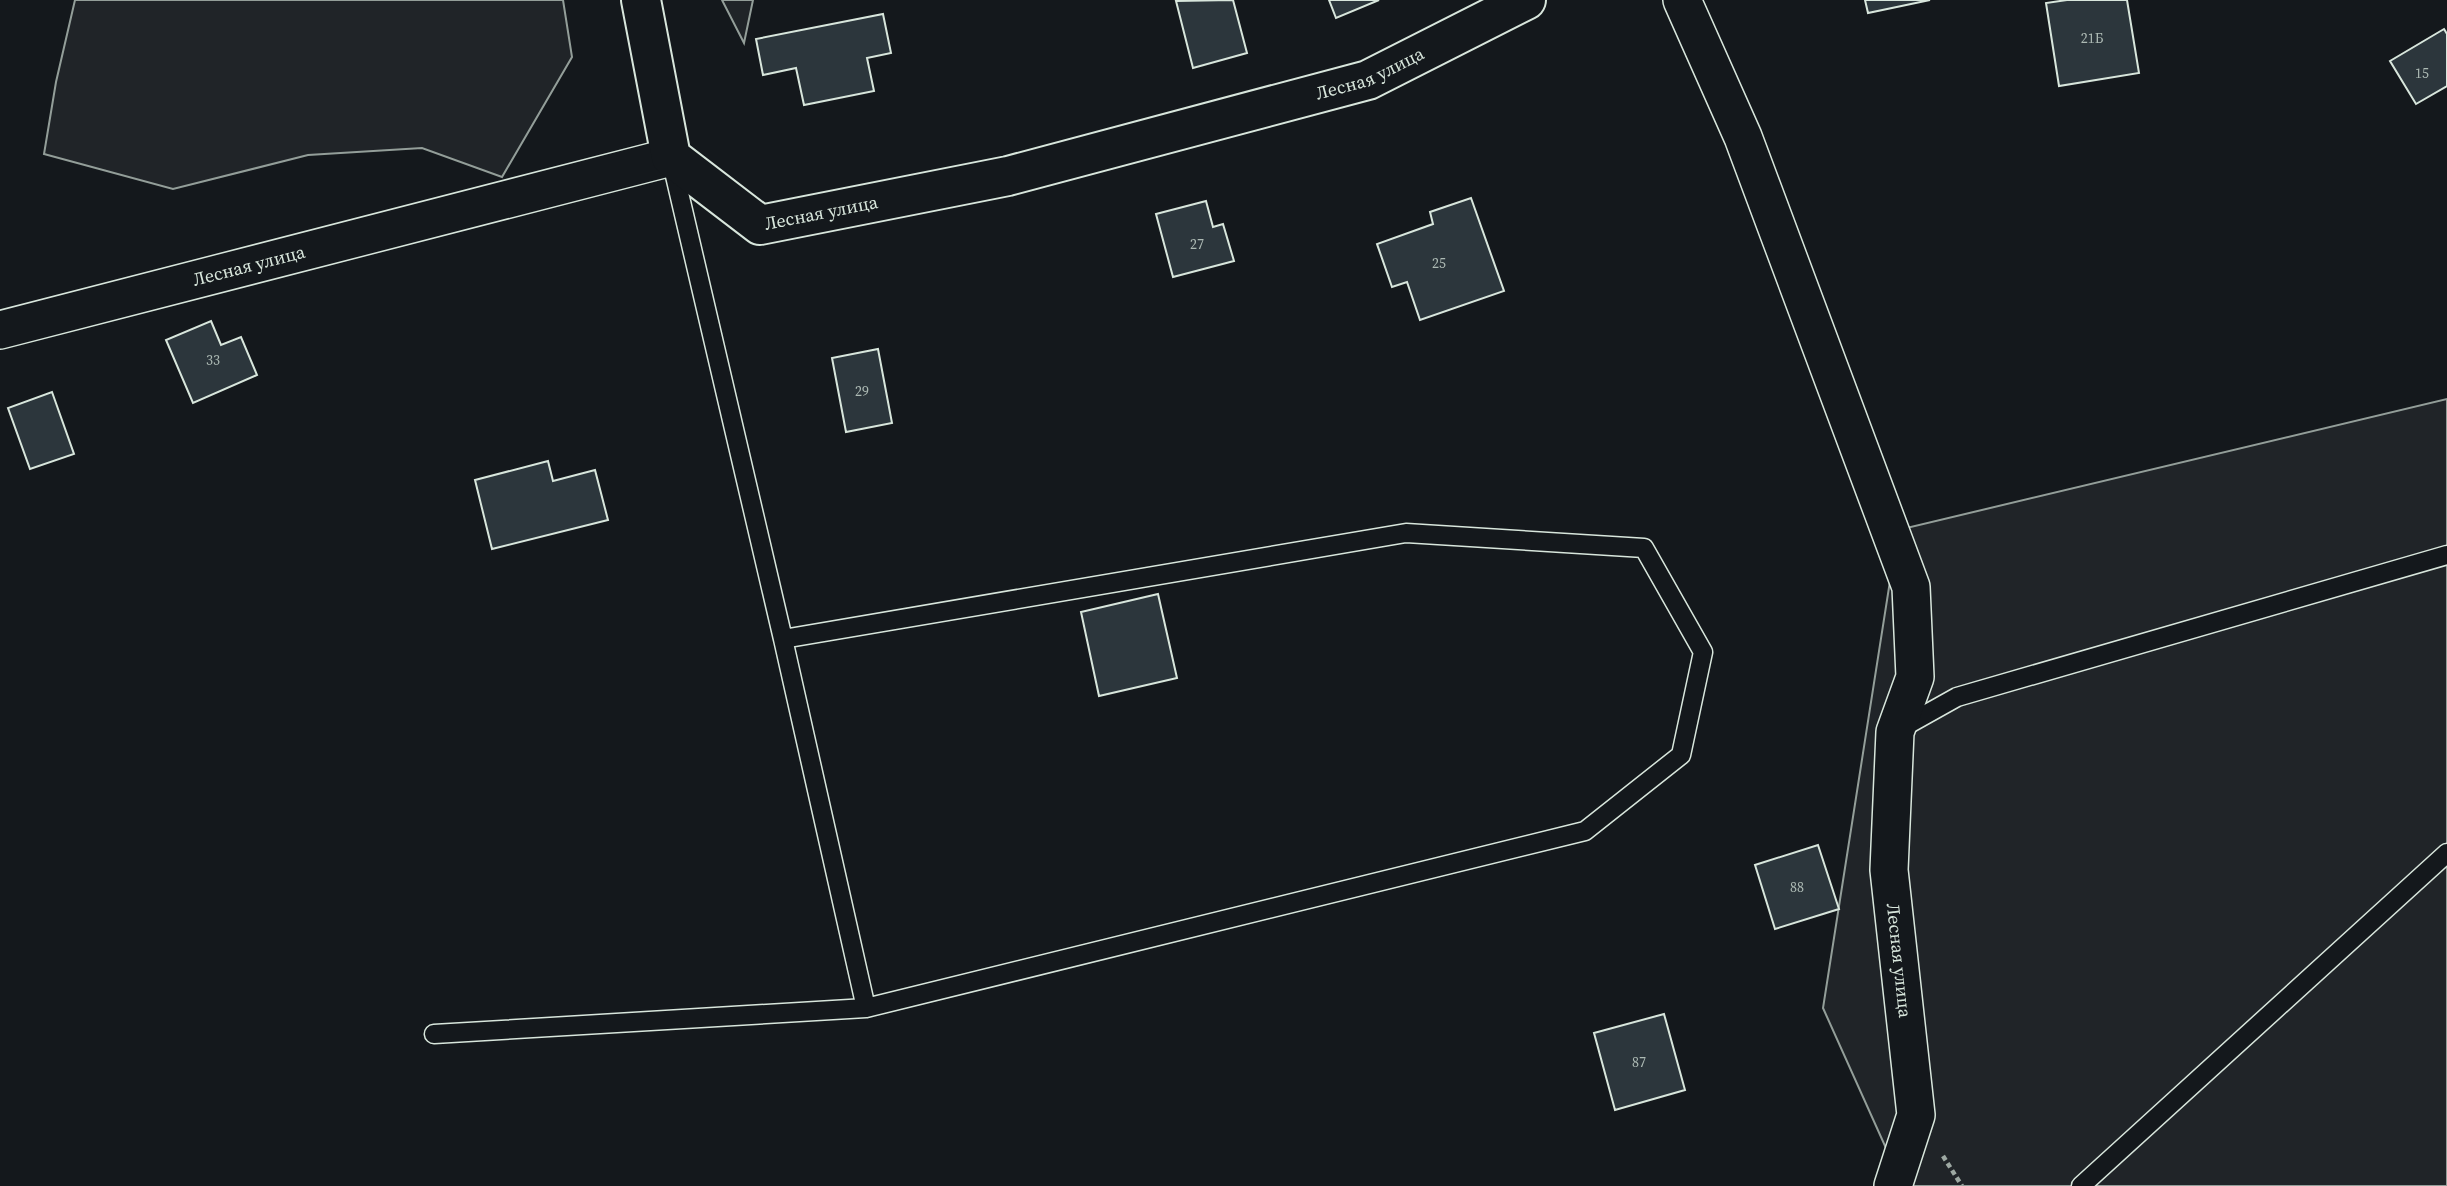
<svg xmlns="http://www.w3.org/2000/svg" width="2447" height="1186" viewBox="0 0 2447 1186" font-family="'Source Serif 4',serif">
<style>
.green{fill:#202428;stroke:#939e99;stroke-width:2}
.building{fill:#2c363c;stroke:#d8e6dc;stroke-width:2}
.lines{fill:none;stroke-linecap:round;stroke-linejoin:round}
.lane-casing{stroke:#d8e6dc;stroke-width:21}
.street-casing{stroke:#d8e6dc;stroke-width:40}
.secondary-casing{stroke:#d8e6dc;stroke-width:42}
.path{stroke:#9da8a2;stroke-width:4.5;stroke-dasharray:5 3.5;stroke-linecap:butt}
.lane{stroke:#14181c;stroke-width:18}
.street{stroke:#14181c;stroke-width:37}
.secondary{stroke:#14181c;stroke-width:38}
.labels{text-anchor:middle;stroke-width:5;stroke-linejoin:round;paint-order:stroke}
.number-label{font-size:14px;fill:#adbab4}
.street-label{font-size:18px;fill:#d8e6dc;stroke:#14181c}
</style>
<rect width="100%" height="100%" fill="#14181c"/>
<path class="green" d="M 75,0 L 563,0 L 572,57 L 502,177 L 422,148 L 308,155 L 173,189 L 44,154 L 56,82 Z
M 722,0 L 753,0 L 744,43 Z
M 2447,399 L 2447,1186 L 1903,1186 L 1823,1008 L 1898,530 Z"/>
<path class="building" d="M 1233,0 L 1247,53 L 1193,68 L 1176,1 Z
M 1329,0 L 1379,0 L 1336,18 Z
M 1865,0 L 1930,0 L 1868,13 Z
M 2067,0 L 2127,0 L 2139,73 L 2059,86 L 2046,3 Z
M 883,14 L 891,53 L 867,58 L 874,91 L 804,105 L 796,68 L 763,75 L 756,39 Z
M 2444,29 L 2447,34 L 2447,86 L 2416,104 L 2390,61 Z
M 1471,198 L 1504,291 L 1420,320 L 1407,282 L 1392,287 L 1377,244 L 1433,224 L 1430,212 Z
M 1206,201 L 1213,227 L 1223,224 L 1234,261 L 1173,277 L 1156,214 Z
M 211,321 L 221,345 L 241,337 L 257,375 L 193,403 L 166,340 Z
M 878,349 L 892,423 L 846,432 L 832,358 Z
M 52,392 L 74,454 L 30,469 L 8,408 Z
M 548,461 L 553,481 L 595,470 L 608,520 L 492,549 L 475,480 Z
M 1158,594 L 1177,678 L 1099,696 L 1081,612 Z
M 1818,845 L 1839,909 L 1775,929 L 1755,865 Z
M 1664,1014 L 1685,1090 L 1615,1110 L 1594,1033 Z"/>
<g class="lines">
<g class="lane-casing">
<path id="lane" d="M 783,639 L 866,1008
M 1898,730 L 1957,697 L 2447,555
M 434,1034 L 866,1008 L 1585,831 L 1681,755 L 1703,652 L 1644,548 L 1406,533 L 783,639 L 672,163
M 2081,1186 L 2447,853"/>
</g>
<g class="street-casing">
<g id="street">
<path id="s1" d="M 1682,0 L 1743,137 L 1911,587 L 1915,677 L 1895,732 L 1889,870 L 1916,1115 L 1893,1186"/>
<path id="s2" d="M 0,330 L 671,157"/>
</g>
</g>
<g class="secondary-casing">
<g id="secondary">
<path id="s3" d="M 641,0 L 671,157 L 760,225 L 1008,176 L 1368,80 L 1526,0"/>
</g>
</g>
<path class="path" d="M 1943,1156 L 1962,1186"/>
<use href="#lane" class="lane"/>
<use href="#street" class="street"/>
<use href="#secondary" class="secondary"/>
</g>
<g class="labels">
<g class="number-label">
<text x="2092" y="43">21Б</text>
<text x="2422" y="78">15</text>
<text x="1197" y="249">27</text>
<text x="1439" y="268">25</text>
<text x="213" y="365">33</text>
<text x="862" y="396">29</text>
<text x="1797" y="892">88</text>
<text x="1639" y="1067">87</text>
</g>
<g class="street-label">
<text dy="6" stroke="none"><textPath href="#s3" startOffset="901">Лесная улица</textPath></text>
<text dy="6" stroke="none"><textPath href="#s3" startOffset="334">Лесная улица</textPath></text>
<text dy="6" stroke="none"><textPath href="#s2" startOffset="257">Лесная улица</textPath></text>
<text dy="6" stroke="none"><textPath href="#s1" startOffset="1008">Лесная улица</textPath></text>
</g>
</g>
</svg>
